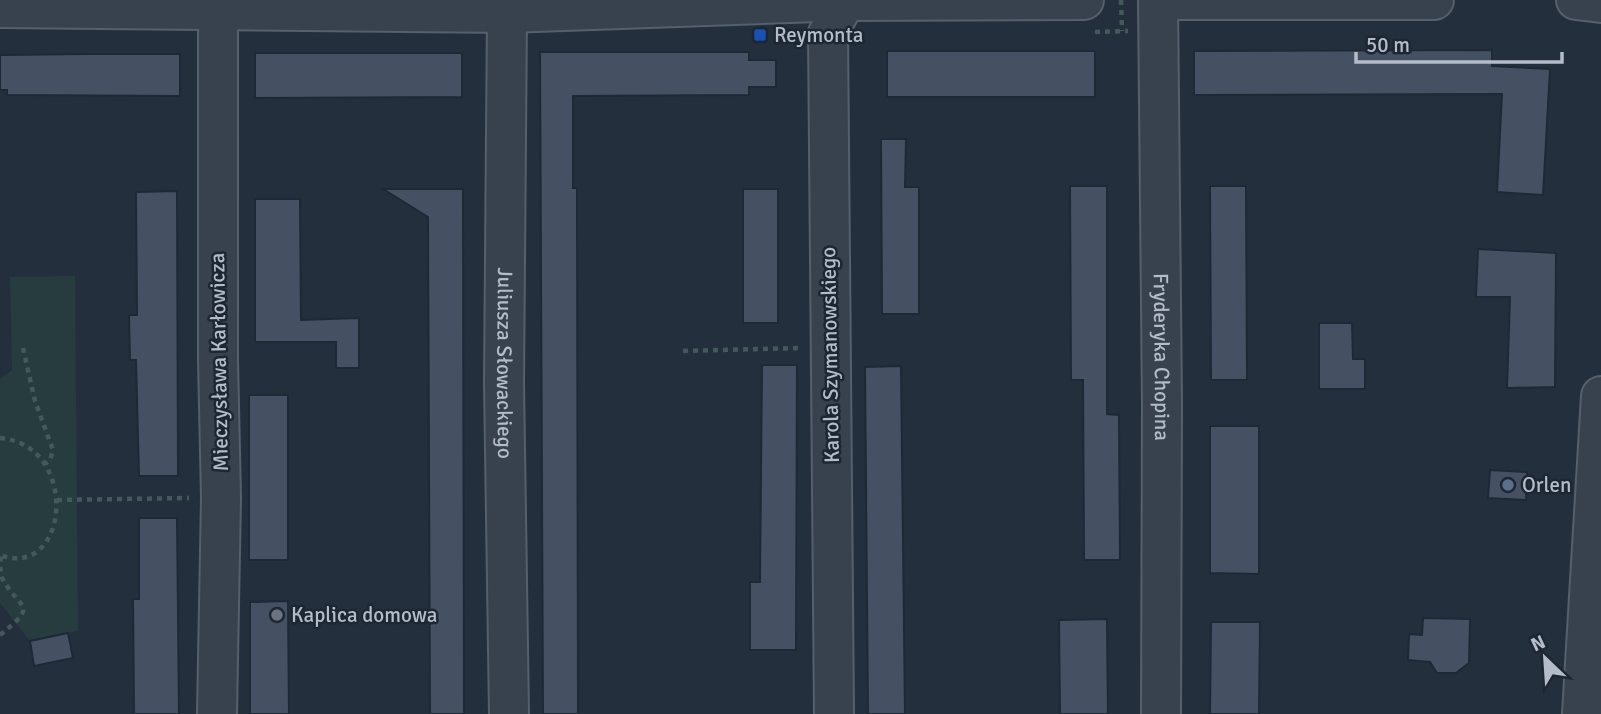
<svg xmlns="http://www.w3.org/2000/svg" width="1601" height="714" viewBox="0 0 1601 714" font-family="Signika,sans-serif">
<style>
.green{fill:#263c3f}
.building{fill:#455162;stroke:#1f2835;stroke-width:2}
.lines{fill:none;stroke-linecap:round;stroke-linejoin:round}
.minor-casing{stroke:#565f6c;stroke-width:42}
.path{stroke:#44595c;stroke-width:4.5;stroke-dasharray:5 5;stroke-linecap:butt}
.minor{stroke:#38414e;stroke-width:38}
.transit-dot{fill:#1a4fb4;stroke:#1d2633;stroke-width:2.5}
.service-dot{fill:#5c6f8a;stroke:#1d2633;stroke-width:2.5}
.worship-dot{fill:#6b7280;stroke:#1d2633;stroke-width:2.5}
.labels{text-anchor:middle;stroke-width:5;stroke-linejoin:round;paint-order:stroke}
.poi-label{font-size:21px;fill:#b4bcc9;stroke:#1d2633;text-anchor:start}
.street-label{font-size:21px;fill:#b4bcc9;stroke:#1d2633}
</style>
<rect width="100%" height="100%" fill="#242f3e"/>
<path class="green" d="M 75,276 L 78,631 L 30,641 L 0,603 L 0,379 L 12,370 L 10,277 Z"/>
<path class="building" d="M 1492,50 L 1492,66 L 1550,69 L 1543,195 L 1497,192 L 1502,94 L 1194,95 L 1194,51 Z
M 887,51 L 1095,51 L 1095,97 L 887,97 Z
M 540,52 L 749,52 L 749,60 L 776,60 L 776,87 L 749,87 L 749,95 L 573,96 L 573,188 L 577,188 L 577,207 L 578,714 L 543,714 Z
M 255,53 L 462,53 L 462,97 L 255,98 Z
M 89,54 L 180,54 L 180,96 L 7,95 L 7,90 L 0,90 L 0,55 Z
M 881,139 L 906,139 L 905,187 L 919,187 L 919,314 L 882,314 Z
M 1070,186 L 1107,186 L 1107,414 L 1119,415 L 1120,560 L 1084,560 L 1083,380 L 1071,380 Z
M 1210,186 L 1246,186 L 1247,380 L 1211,380 Z
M 383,189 L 463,189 L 464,714 L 430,714 L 428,217 Z
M 743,189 L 778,189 L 778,323 L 743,323 Z
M 177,191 L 178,476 L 139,476 L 136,360 L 130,360 L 129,315 L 137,315 L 136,192 Z
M 255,199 L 300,199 L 301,320 L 359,318 L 359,368 L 336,368 L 336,342 L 255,342 Z
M 1478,249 L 1556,253 L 1555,387 L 1507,388 L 1510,297 L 1476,297 Z
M 1319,323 L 1352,323 L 1353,359 L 1365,359 L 1365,389 L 1319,389 Z
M 762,365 L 797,365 L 796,650 L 750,650 L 750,582 L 760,582 Z
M 901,366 L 905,714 L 868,714 L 865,367 Z
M 249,395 L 288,395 L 288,560 L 249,560 Z
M 1210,426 L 1259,426 L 1259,574 L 1210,573 Z
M 1490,470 L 1527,472 L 1526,500 L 1488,498 Z
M 139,518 L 177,518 L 179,714 L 134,714 L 133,599 L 139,599 Z
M 288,601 L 289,714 L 250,714 L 250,602 Z
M 1423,618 L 1470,619 L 1469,663 L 1456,673 L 1437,673 L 1430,662 L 1408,660 L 1409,634 L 1422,635 Z
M 1107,619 L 1108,714 L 1060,714 L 1059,620 Z
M 1211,622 L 1260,622 L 1259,714 L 1210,714 Z
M 68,633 L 73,658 L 34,666 L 30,641 Z"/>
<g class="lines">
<g class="minor-casing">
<g id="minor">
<path id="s1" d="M 1158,0 L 1162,405 L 1161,714"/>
<path d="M 1164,0 L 1434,0"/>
<path d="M 1576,0 L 1601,3"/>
<path d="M 0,8 L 507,13 L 846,1 L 1084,0"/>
<path id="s2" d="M 507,13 L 504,383 L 509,714"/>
<path d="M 217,714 L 221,498 L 218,360 L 218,9"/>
<path d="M 834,714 L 828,33 L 846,0"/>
<path d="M 1582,714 L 1601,396"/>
</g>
</g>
<path class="path" d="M 1121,0 L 1122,31
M 1095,32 L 1128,31
M 23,348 L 35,401 L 53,450 L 50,460 L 45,464
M 683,351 L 798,348
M 0,438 C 81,445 69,581 0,555
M 57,500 L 189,498
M 0,635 C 40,603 20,611 2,578 C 0,572 0,563 1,556"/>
<use href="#minor" class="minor"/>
</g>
<rect class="transit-dot" x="753" y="28" width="14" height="14" rx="3.5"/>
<circle class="service-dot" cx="1508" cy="485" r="7"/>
<circle class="worship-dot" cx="277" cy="615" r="7"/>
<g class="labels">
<g class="poi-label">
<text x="774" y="42">Reymonta</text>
<text x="1522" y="492">Orlen</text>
<text x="291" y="622">Kaplica domowa</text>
</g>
<g class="street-label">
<text transform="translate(830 355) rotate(-91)" y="7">Karola Szymanowskiego</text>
<text dy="7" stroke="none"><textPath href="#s1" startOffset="357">Fryderyka Chopina</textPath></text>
<text transform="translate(219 362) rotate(-91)" y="7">Mieczysława Karłowicza</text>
<text dy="7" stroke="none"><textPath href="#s2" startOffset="350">Juliusza Słowackiego</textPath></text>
</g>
</g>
<g transform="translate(1545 658) rotate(335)" stroke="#1d2633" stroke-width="5" paint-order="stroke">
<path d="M0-5L12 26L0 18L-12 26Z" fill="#b4bcc9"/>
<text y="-10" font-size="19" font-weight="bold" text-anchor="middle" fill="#b4bcc9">N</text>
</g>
<path d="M1356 52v10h206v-10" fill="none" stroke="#b4bcc9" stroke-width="3.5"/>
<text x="1366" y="52" font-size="21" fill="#b4bcc9" stroke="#1d2633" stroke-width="5" paint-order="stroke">50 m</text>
</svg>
